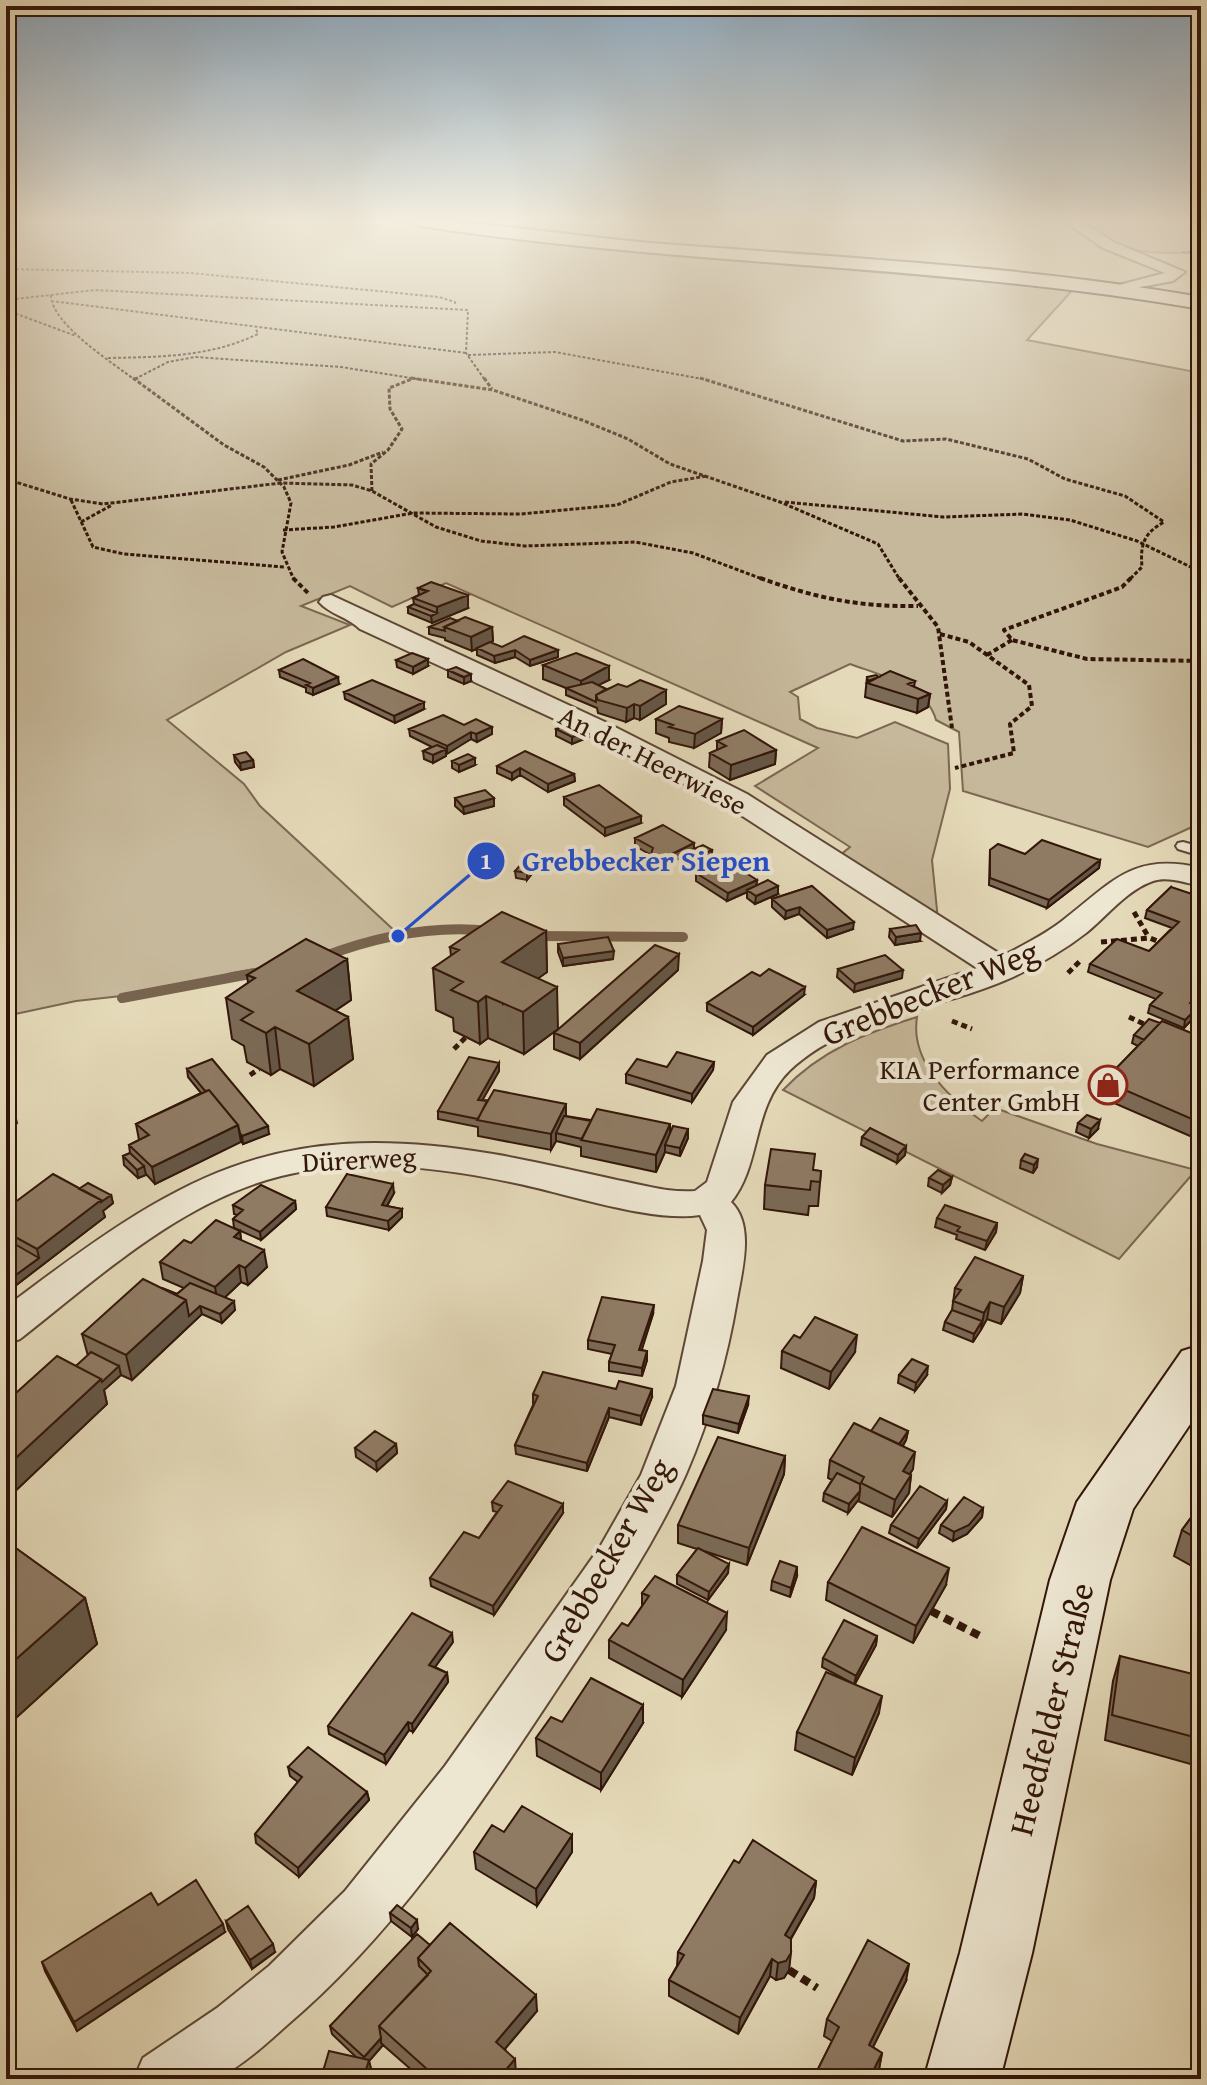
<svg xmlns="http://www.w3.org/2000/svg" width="1207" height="2085" viewBox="0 0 1207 2085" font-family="'Gentium Book Plus',serif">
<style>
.green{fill:#c6b89a;stroke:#7c6752;stroke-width:2}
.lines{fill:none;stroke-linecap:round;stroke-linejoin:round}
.stream{stroke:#78634e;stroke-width:10}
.service-casing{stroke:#5e4735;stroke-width:4}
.minor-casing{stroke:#5e4735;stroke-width:4}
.secondary-casing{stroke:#321609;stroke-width:4}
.path-far4{stroke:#321609;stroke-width:2;stroke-dasharray:3 2;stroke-linecap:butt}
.path-far3{stroke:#321609;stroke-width:3;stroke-dasharray:4 2;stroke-linecap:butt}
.path-far2{stroke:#321609;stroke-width:4;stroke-dasharray:5 3;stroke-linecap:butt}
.path-far1{stroke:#321609;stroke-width:5;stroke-dasharray:6 4;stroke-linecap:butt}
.path{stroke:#321609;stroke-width:8;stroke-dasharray:9 6;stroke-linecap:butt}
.service{fill:#ede6d1;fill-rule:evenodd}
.minor{fill:#ede6d1;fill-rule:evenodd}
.secondary{fill:#ede6d1;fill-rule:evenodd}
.wall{fill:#7b6a56;stroke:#321609;stroke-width:2}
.shaded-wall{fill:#645646;stroke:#321609;stroke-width:2}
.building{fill:#8f7b64;stroke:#321609;stroke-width:2}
.labels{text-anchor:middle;stroke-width:8;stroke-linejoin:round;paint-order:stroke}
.street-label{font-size:28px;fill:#321609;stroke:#ede6d1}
.poi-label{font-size:28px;fill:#321609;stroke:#ede6d1;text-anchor:end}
.near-street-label{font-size:34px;fill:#321609;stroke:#ede6d1}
.leader{fill:none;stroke:#1d4ed8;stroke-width:3}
.callout-dot{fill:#1d4ed8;stroke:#ede6d1;stroke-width:3}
.mark-label{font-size:24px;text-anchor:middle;font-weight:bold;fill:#fff}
.callout-label{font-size:30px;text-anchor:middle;font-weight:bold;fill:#1d4ed8;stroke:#ede6d1;stroke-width:8;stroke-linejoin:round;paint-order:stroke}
</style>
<rect width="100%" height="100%" fill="#e4d9b8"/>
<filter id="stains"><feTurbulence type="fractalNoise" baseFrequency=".0025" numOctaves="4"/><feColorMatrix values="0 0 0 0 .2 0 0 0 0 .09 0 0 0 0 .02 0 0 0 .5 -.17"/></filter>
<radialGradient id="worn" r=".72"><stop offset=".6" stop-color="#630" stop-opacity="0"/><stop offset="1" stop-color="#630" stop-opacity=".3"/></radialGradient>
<path class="green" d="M 6,221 L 411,221 L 459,229 L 1079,283 L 1027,340 L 1201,373 L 1201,823 L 1148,847 L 963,791 L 959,732 L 936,720 C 927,685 879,675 850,664 L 790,692 L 798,697 L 800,719 L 817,728 L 857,738 L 895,722 L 948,744 L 950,789 L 932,860 L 938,920 L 839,856 L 850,847 L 755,786 L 818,748 L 446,583 L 392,607 L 350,586 L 301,606 L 350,625 L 286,652 L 167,720 L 244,784 L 260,806 L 398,934 L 349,945 L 318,958 L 232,973 L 167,991 L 76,1001 L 6,1016 Z
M 1075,221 L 1201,221 L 1201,253 C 1140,253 1127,255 1075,221 Z
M 917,1017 C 910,1061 948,1097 982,1121 L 995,1108 L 1097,1144 L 1196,1170 L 1119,1259 L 783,1090 C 821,1050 866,1033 917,1017 Z"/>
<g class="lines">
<path class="stream" d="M 534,936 L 683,937
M 323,957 C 375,937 434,925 490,931
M 122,998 L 261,972"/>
<g class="service-casing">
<path id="service" d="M 1201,831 L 1201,839 L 1194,838 L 1194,832 Z
M 1183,842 L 1201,847 L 1201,856 L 1178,849 L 1176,846 L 1178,843 Z"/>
</g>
<g class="minor-casing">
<path id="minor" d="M 1064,221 L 1081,221 L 1113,242 L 1185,272 L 1173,281 L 1119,291 L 1119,285 L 1165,273 L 1103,248 Z
M 331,595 L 605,722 L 747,794 L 1003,956 C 1023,945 1044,935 1062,921 C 1113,882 1132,852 1201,868 L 1201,886 C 1186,883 1168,876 1153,881 C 1127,890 1107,916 1086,933 C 1064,950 1038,965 1013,977 C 941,1010 850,1014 790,1070 C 751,1108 762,1164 731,1202 C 755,1225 742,1270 737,1300 C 727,1360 710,1418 686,1474 C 651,1552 602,1621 555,1692 C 476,1811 396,1933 286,2026 C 266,2044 243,2065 219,2077 C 204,2085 153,2079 134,2079 L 143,2058 L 217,2008 L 269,1966 L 345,1891 L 445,1766 L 600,1547 L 641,1475 L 676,1386 L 703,1261 L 707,1230 L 700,1215 C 652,1223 565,1193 515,1183 C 439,1167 357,1157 281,1176 C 181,1201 99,1277 20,1339 L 6,1344 L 6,1307 C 176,1178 271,1116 493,1154 C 535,1161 576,1171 617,1180 C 643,1185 669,1193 695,1191 L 707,1182 L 733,1102 L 767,1055 L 819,1022 L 977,968 L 727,806 L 587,734 L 360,629 C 348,617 329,614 319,602 L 323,597 Z"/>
</g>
<g class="secondary-casing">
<path id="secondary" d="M 411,221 C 495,221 580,238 664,244 C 844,258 1023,266 1201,297 L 1201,309 C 942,264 679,266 420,226 Z
M 1201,1345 L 1201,1408 L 1133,1509 L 1110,1580 L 1032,1953 L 1000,2079 L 924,2079 L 960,1953 L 1050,1580 L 1077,1502 L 1182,1351 Z"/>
</g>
<path class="path-far4" d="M 1182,252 L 1201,252
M 6,269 L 191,273 L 439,297 L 455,302 L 455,306
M 51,295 C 51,324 113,363 135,380
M 6,300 L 95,290 L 468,310 L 466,353 L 485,380
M 51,301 L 466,353
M 6,310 L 76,336
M 468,355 L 555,352 L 708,380
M 108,358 C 160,357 210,357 258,334 L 256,329
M 135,379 L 168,362 L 195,357 L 341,367 L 424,380"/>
<path class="path-far3" d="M 133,378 L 224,445 L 264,467 L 284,487 L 291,503 L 282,552 L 294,580
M 411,378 L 493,390 L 582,420 L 628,439 L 670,464 L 780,502 L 878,544 L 900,580
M 484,378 L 492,389
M 700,378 L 903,441 L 946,439 L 1028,459 L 1065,479 L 1125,496 L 1164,522 C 1144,533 1140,544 1142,567 L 1129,580
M 135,379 L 138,378
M 6,479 L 70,499 L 103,504 L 281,483 L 352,485 L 372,491 L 436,527 L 481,541 L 525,546 L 635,542 L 693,553 L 765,580
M 278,480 L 349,465 L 383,452
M 372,491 L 371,464 L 388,450 L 402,429 L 390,409 L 389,388 L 412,379
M 71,500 L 93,547 L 124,554 L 284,567
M 785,502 L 943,517 L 1023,514 L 1070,520 L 1137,541 L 1201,572
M 81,522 L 112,505
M 283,530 L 334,527 L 413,513 L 521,514 L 617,505 L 671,482 L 707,476"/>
<path class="path-far2" d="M 293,578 L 308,593
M 760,578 C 816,598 858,607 918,606
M 899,578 L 938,627 L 952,728
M 1131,578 L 1122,587 L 1004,630 L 1012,640 L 1087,659 L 1201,661
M 940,634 L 969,642 L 1029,685 L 1032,706 L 1010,724 L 1014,753 L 955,768
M 987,655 L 1012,640"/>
<path class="path-far1" d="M 1134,912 L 1149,938
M 1101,942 L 1150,938 L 1162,943
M 1068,973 L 1082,959
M 1129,1017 L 1148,1026
M 952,1021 L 972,1029
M 454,1049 L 466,1037
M 250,1075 L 259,1069"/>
<path class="path" d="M 931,1611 L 980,1636
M 789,1970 L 817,1988"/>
<use href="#service" class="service"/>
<use href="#minor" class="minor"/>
<use href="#secondary" class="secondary"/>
</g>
<path class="wall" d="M 418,588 L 468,608 L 432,623 L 408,613 L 408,607 L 414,604 L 413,598 L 419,595 Z
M 458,621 L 492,627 L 493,641 L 472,651 L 445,640 L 445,638 L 429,634 L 429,627 Z
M 502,647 L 558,657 L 530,666 L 515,657 L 495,663 L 477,655 L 477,648 Z
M 396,660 L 428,666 L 413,674 L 397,667 Z
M 543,665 L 609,680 L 598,685 L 606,689 L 627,687 L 666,690 L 666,704 L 640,720 L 634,718 L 626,722 L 598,713 L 597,708 L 566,695 L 566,688 L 543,679 Z
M 279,670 L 339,684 L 313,695 L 306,692 L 306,688 L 280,677 Z
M 448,670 L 471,681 L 464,684 L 448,677 Z
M 867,677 L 879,677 L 915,681 L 914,687 L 930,694 L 928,707 L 917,713 L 865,697 Z
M 344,692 L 424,709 L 395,723 L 345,699 Z
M 656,719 L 722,719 L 721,733 L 694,748 L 669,742 L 669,738 L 656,733 Z
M 492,727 L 492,734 L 477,742 L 471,739 L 446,753 L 446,756 L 433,763 L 424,759 L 423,751 L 432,747 L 410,736 L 409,729 Z
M 556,729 L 589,737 L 572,744 L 556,736 Z
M 717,741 L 776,750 L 775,764 L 730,780 L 709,767 L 710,753 L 717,750 Z
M 234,755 L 253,760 L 254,767 L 241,770 L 235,762 Z
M 452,761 L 475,765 L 459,772 L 452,768 Z
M 497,766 L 574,774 L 575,781 L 548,792 L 520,775 L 512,780 L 497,773 Z
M 564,797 L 641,823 L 605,836 L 564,805 Z
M 455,798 L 494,798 L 494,806 L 464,814 L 455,806 Z
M 635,838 L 694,843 L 694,849 L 712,850 L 712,858 L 693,866 L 684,861 L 684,856 L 659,867 L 651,862 L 651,855 L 635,846 Z
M 990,850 L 1025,854 L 1100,860 L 1099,868 L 1047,908 L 989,885 Z
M 515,871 L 534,871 L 527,880 L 516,878 Z
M 696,873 L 757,880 L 756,886 L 778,894 L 755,904 L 747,898 L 747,892 L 727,901 L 696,881 Z
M 812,886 L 853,929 L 827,938 L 799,914 L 785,919 L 772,907 L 772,899 Z
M 1171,887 L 1196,1015 L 1184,1028 L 1148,1013 L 1150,1005 L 1156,999 L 1088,972 L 1090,964 L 1149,951 L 1172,928 L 1145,918 L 1147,910 Z
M 890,929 L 920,941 L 895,945 L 889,937 Z
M 546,931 L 547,972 L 538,978 L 558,1029 L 524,1054 L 488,1038 L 480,1044 L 454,1031 L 453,1018 L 436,1010 L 433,968 L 451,956 L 450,947 Z
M 558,944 L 613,959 L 563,966 L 558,952 Z
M 347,959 L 351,1000 L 335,1011 L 348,1017 L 353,1059 L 314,1086 L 280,1069 L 271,1075 L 247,1062 L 244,1046 L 232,1039 L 226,998 L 248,983 L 247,975 Z
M 838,969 L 902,978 L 854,992 L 837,977 Z
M 678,970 L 580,1059 L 554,1049 L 554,1033 Z
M 804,995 L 753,1035 L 707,1011 L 707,1003 Z
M 1134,1035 L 1201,1037 L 1201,1135 L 1197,1139 L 1100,1097 L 1104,1081 L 1138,1046 L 1132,1043 Z
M 714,1062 L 713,1070 L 692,1102 L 626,1083 L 626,1074 L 667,1067 Z
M 187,1069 L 269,1134 L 243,1144 L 241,1141 L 155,1184 L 146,1174 L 138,1178 L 124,1165 L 123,1156 L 130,1153 L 129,1145 L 139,1140 L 136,1124 L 201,1093 L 188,1077 Z
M 499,1071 L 482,1100 L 566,1104 L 566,1116 L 670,1133 L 688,1129 L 688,1138 L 680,1156 L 665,1152 L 656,1172 L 581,1156 L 581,1147 L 556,1141 L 551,1150 L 478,1136 L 478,1127 L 438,1119 L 438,1111 Z
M 1078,1123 L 1098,1129 L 1089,1138 L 1076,1132 Z
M 862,1137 L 906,1146 L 905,1155 L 897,1163 L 861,1145 Z
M 1025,1154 L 1037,1167 L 1033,1173 L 1020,1168 L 1021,1160 Z
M 814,1170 L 821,1171 L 818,1206 L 809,1206 L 808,1215 L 764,1209 L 765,1185 Z
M 952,1177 L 950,1185 L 942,1193 L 928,1186 L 929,1178 Z
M 79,1189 L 111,1195 L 113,1203 L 103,1211 L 105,1217 L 15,1286 L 6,1281 L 6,1209 Z
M 394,1193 L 387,1206 L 402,1209 L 402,1217 L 389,1230 L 327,1216 L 326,1207 Z
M 295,1201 L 296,1209 L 261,1240 L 234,1228 L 233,1219 L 237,1215 L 234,1214 L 233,1205 Z
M 937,1218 L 997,1223 L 996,1232 L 985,1250 L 956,1239 L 957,1235 L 935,1227 Z
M 240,1231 L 241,1240 L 267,1267 L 248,1285 L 241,1282 L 225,1297 L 235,1310 L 222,1323 L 202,1314 L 132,1380 L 121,1375 L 104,1390 L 107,1404 L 10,1496 L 6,1494 L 6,1402 L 76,1366 L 88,1356 L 82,1334 L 162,1288 L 177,1294 L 184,1288 L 163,1279 L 160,1262 L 191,1243 Z
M 1023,1276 L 1020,1293 L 1001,1324 L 987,1319 L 973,1342 L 943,1330 L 945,1322 L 952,1310 L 955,1288 Z
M 653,1314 L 641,1350 L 647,1351 L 647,1360 L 642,1376 L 609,1371 L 609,1362 L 612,1354 L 588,1349 L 588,1340 Z
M 800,1338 L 855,1352 L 829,1389 L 781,1368 L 782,1351 Z
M 899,1375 L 927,1375 L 915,1391 L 898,1383 Z
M 533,1394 L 652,1397 L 641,1425 L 609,1417 L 587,1471 L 516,1454 L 515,1445 L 534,1403 L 533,1403 Z
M 748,1405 L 738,1433 L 703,1424 L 703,1415 Z
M 871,1431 L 908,1431 L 906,1440 L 903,1446 L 913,1469 L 910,1474 L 911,1475 L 909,1493 L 892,1517 L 858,1501 L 859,1499 L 848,1513 L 823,1501 L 824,1493 L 832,1480 L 828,1478 L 830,1460 Z
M 396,1444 L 397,1453 L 377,1471 L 356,1457 L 355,1448 Z
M 785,1456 L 784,1474 L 747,1565 L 704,1551 L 728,1573 L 708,1600 L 677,1584 L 677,1575 L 697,1549 L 678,1543 L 678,1525 Z
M 947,1501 L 946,1509 L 917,1548 L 889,1533 L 891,1525 Z
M 492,1502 L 563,1513 L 494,1615 L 431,1586 L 430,1578 L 479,1538 L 497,1512 L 493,1511 Z
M 1201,1504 L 1201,1571 L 1174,1556 L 1182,1530 Z
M 983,1508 L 982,1517 L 967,1534 L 953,1541 L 939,1533 L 941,1525 Z
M 6,1541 L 85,1598 L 97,1644 L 17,1717 L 6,1708 Z
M 797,1576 L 790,1597 L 771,1590 L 772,1581 Z
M 828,1582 L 946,1585 L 913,1643 L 826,1600 Z
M 642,1593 L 726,1630 L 682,1697 L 609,1658 L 609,1640 L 628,1626 L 642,1606 Z
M 877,1636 L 876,1645 L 855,1684 L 879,1713 L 852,1775 L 795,1750 L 797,1732 L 850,1682 L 822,1667 L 823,1658 Z
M 453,1642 L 435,1667 L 447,1673 L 448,1682 L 413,1732 L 409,1730 L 386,1764 L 329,1734 L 328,1726 Z
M 1120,1656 L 1194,1703 L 1201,1705 L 1201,1767 L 1105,1740 L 1113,1681 Z
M 562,1722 L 643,1723 L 601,1790 L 537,1756 L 536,1738 Z
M 288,1767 L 367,1792 L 369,1800 L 299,1877 L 256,1843 L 255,1834 L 298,1782 L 290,1776 Z
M 504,1832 L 572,1835 L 572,1852 L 537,1906 L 476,1869 L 474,1852 Z
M 739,1863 L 816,1881 L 814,1898 L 791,1939 L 789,1970 L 784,1978 L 776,1980 L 770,1976 L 738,2034 L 669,1996 L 669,1980 L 677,1966 L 678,1952 Z
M 158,1905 L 225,1932 L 77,2031 L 45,1971 L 42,1962 Z
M 390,1913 L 418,1929 L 412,1937 L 391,1921 Z
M 226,1921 L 275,1952 L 252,1969 L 228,1929 Z
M 430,1945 L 537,2011 L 505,2049 L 516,2075 L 513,2079 L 422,2079 L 383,2045 L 369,2061 L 371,2069 L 367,2079 L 327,2079 L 324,2068 L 357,2058 L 332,2034 L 330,2026 Z
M 906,1981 L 873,2047 L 882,2053 L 879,2069 L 874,2079 L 813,2079 L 832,2041 L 824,2036 L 827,2019 Z"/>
<path class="shaded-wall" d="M 468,595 L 468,608 L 432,623 L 431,616 L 437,613 L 437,607 Z
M 492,627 L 493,641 L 472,651 L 471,637 Z
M 515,650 L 515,657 L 495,663 L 494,656 Z
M 558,650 L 558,657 L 530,666 L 530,660 Z
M 428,659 L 428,666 L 413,674 L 413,667 Z
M 609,666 L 609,680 L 581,694 L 581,681 Z
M 471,674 L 471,681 L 464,684 L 464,677 Z
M 338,677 L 339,684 L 313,695 L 313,688 Z
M 666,690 L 666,704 L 640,720 L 640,706 Z
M 930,694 L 928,707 L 917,713 L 918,699 Z
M 424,702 L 424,709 L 395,723 L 394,716 Z
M 634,704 L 634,718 L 626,722 L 627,708 Z
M 722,719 L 721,733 L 694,748 L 695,734 Z
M 492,727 L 492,734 L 477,742 L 476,734 Z
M 589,730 L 589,737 L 572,744 L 572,737 Z
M 471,732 L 471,739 L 447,754 L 447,746 Z
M 446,749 L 446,756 L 433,763 L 433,755 Z
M 776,750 L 775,764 L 730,780 L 731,765 Z
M 475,758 L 475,765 L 459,772 L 459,765 Z
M 253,760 L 254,767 L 241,770 L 240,763 Z
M 520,768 L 520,775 L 512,780 L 512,773 Z
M 574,774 L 575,781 L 548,792 L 548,784 Z
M 494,798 L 494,806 L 464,814 L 463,807 Z
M 641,816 L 641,823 L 605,836 L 605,828 Z
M 694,843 L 694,851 L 684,853 L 684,856 L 659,867 L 660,860 Z
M 712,850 L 712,858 L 693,866 L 693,859 Z
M 1100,860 L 1099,868 L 1047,908 L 1049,900 Z
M 534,864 L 534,871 L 527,880 L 527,873 Z
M 757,880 L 756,888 L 727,901 L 728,893 Z
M 778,886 L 778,894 L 755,904 L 756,896 Z
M 800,907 L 799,914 L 785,919 L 786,911 Z
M 854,922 L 853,929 L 827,938 L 827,930 Z
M 546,931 L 547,972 L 503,1004 L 502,962 Z
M 921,933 L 920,941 L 895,945 L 896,937 Z
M 614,951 L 613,959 L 563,966 L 563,958 Z
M 679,954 L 678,970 L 580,1059 L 580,1043 Z
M 347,959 L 351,1000 L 302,1033 L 297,991 Z
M 903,970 L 902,978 L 854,992 L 855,984 Z
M 557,987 L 558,1029 L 524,1054 L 523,1012 Z
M 805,987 L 804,995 L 753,1035 L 753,1027 Z
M 1201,992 L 1201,998 L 1188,1012 L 1190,1003 Z
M 486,996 L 488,1038 L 480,1044 L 478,1002 Z
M 1198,1007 L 1196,1015 L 1184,1028 L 1185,1020 Z
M 348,1017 L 353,1059 L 314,1086 L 309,1044 Z
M 275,1027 L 280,1069 L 271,1075 L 266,1033 Z
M 714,1062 L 713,1070 L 692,1102 L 692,1094 Z
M 499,1063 L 499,1071 L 478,1108 L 478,1100 Z
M 566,1104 L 566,1120 L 556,1133 L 556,1141 L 551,1150 L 551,1134 Z
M 13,1107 L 17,1123 L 6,1130 L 6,1111 Z
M 1100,1120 L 1098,1129 L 1089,1138 L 1091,1129 Z
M 670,1124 L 670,1140 L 665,1145 L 665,1152 L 656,1172 L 656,1155 Z
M 238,1125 L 241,1142 L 155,1184 L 152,1167 Z
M 268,1126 L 269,1134 L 243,1144 L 242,1136 Z
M 688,1129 L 688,1138 L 680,1156 L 680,1148 Z
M 906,1146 L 905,1155 L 897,1163 L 898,1155 Z
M 1038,1159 L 1037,1167 L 1033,1173 L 1034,1165 Z
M 144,1166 L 146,1175 L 138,1178 L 137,1170 Z
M 952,1177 L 950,1185 L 942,1193 L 943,1185 Z
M 393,1184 L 394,1193 L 383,1213 L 382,1205 Z
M 111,1195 L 113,1203 L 103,1211 L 105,1217 L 15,1286 L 13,1277 L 39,1258 L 37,1249 L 101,1200 Z
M 295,1201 L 296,1209 L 261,1240 L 260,1232 Z
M 402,1209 L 402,1217 L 389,1230 L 388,1221 Z
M 997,1223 L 996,1232 L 985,1250 L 987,1241 Z
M 240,1231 L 242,1248 L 234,1237 Z
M 264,1250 L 267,1267 L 248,1285 L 245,1268 Z
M 239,1265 L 241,1282 L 218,1304 L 215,1287 Z
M 1023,1276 L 1020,1293 L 1001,1324 L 1004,1307 Z
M 186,1300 L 200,1306 L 202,1314 L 132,1380 L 126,1355 Z
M 234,1301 L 235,1310 L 222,1323 L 220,1314 Z
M 990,1302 L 987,1319 L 981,1330 L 984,1313 Z
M 654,1305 L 653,1314 L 639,1359 L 639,1350 Z
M 982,1321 L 981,1330 L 973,1342 L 974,1334 Z
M 857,1335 L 855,1352 L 829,1389 L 831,1372 Z
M 647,1351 L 647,1360 L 642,1376 L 642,1368 Z
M 119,1366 L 121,1375 L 104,1390 L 107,1404 L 10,1496 L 6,1484 L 6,1467 L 101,1379 Z
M 928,1366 L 927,1375 L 915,1391 L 916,1383 Z
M 652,1389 L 652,1397 L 641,1425 L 641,1416 Z
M 749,1396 L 748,1405 L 738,1433 L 739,1424 Z
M 609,1408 L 609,1417 L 587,1471 L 587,1463 Z
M 908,1431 L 906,1440 L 893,1460 L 895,1451 Z
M 396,1444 L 397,1453 L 377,1471 L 376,1462 Z
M 915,1452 L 913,1469 L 900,1489 L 903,1471 Z
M 785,1456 L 784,1474 L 747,1565 L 749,1548 Z
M 911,1475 L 909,1493 L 892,1517 L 895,1500 Z
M 860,1491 L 859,1499 L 848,1513 L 849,1504 Z
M 947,1501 L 946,1509 L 917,1548 L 919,1539 Z
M 563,1504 L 563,1513 L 494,1615 L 493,1606 Z
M 983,1508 L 982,1517 L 967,1534 L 953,1541 L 954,1532 Z
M 729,1564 L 728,1573 L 708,1600 L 709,1592 Z
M 797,1567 L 797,1576 L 790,1597 L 791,1588 Z
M 949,1568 L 946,1585 L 913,1643 L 916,1626 Z
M 85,1598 L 97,1644 L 17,1717 L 6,1682 L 6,1668 Z
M 727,1613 L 726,1630 L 682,1697 L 683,1680 Z
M 452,1633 L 453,1642 L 430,1674 L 429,1665 Z
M 877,1636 L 876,1645 L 854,1685 L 856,1676 Z
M 447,1673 L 448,1682 L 413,1732 L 412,1724 Z
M 882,1696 L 879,1713 L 852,1775 L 855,1758 Z
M 643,1705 L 643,1723 L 601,1790 L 601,1773 Z
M 408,1722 L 409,1730 L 386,1764 L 384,1755 Z
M 367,1792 L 369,1800 L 299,1877 L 298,1868 Z
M 572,1835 L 572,1852 L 537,1906 L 536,1889 Z
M 816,1881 L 814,1898 L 783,1952 L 785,1935 Z
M 417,1920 L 418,1929 L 412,1937 L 411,1928 Z
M 223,1924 L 225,1932 L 77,2031 L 74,2022 Z
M 273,1944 L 275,1952 L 252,1969 L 250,1960 Z
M 791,1953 L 789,1970 L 784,1978 L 776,1980 L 778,1963 Z
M 772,1959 L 770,1976 L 738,2034 L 740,2018 Z
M 909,1964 L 906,1981 L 866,2061 L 869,2045 Z
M 536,1995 L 537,2011 L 497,2058 L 496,2042 Z
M 381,2038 L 381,2043 L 383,2045 L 369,2061 L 371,2069 L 367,2079 L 363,2079 L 365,2065 L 364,2057 Z
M 882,2053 L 879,2069 L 874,2079 L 869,2079 Z
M 515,2059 L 516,2075 L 513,2079 L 498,2079 Z"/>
<path class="building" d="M 431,582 L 468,595 L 437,607 L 413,598 L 428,591 L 418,588 Z
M 414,604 L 437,613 L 431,616 L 408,607 Z
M 465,617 L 492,627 L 471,637 L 444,627 Z
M 450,618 L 458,621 L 444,627 L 445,631 L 429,627 Z
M 524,636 L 558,650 L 530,660 L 515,650 L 494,656 L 477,648 L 490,642 L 502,647 Z
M 412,653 L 428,659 L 413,667 L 396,660 Z
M 576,653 L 609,666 L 581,681 L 543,665 Z
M 303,659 L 338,677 L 313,688 L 306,685 L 310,683 L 279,670 Z
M 456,667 L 471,674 L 464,677 L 448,670 Z
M 890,671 L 915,681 L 908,684 L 930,694 L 918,699 L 867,683 Z
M 876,675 L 879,677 L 868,681 L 867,677 Z
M 372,680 L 424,702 L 394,716 L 344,692 Z
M 640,680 L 666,690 L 640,706 L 634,704 L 627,708 L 598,700 L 596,695 L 618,684 L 627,687 Z
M 592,682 L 606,689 L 596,695 L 596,702 L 566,688 Z
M 679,706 L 722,719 L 695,734 L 669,727 L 673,725 L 656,719 Z
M 443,715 L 464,725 L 476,719 L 492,727 L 476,734 L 471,732 L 447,746 L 409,729 Z
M 573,722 L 589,730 L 572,737 L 556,729 Z
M 744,730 L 776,750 L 731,765 L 710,753 L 726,746 L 717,741 Z
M 437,745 L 446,749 L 433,755 L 423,751 Z
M 525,751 L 574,774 L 548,784 L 520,768 L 512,773 L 497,766 Z
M 246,752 L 253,760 L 240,763 L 234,755 Z
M 468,754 L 475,758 L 459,765 L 452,761 Z
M 599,785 L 641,816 L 605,828 L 564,797 Z
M 485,790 L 494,798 L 463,807 L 455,798 Z
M 663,825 L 694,843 L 660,860 L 651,854 L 653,848 L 635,838 Z
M 1042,840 L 1100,860 L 1049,900 L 990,878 L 990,850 L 998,844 L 1025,854 Z
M 703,845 L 712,850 L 693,859 L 684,853 Z
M 726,860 L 757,880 L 728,893 L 696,873 Z
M 523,862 L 534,864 L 527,873 L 515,871 Z
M 768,880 L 778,886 L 756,896 L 747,890 Z
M 812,886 L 854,922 L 827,930 L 800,907 L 786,911 L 772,899 Z
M 1171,887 L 1201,897 L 1201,965 L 1197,969 L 1201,971 L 1201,992 L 1190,1003 L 1198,1007 L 1185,1020 L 1150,1005 L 1162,993 L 1090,964 L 1117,939 L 1149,951 L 1179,922 L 1147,910 Z
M 502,912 L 546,931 L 502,962 L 557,987 L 523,1012 L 486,996 L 478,1002 L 451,990 L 463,982 L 433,968 L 459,950 L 450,947 Z
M 916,925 L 921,933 L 896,937 L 890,929 Z
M 608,937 L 614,951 L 563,958 L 558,944 Z
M 306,939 L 347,959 L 297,991 L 348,1017 L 309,1044 L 275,1027 L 266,1033 L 241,1020 L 253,1012 L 226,998 L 255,978 L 247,975 Z
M 655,945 L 679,954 L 580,1043 L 554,1033 Z
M 885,955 L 903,970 L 855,984 L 838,969 Z
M 769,969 L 805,987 L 753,1027 L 707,1003 L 752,972 L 760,976 Z
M 1149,1019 L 1160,1023 L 1144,1040 L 1134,1035 Z
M 1162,1021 L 1201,1037 L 1201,1123 L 1104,1081 Z
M 677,1052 L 714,1062 L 692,1094 L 626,1074 L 637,1059 L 667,1067 Z
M 469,1057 L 499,1063 L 478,1100 L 487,1101 L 478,1119 L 438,1111 Z
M 212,1059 L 268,1126 L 242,1136 L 240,1133 L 238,1125 L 209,1090 L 205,1091 L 187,1069 Z
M 209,1090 L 238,1125 L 152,1167 L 129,1145 L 149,1135 L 136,1124 Z
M 494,1090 L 566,1104 L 551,1134 L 477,1120 Z
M 6,1103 L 13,1107 L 6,1111 Z
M 597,1109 L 670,1124 L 656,1155 L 581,1140 Z
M 1087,1115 L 1100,1120 L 1091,1129 L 1078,1123 Z
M 564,1116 L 591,1121 L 582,1139 L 556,1133 Z
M 673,1126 L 688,1129 L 680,1148 L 665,1145 Z
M 870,1128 L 906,1146 L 898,1155 L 862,1137 Z
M 771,1149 L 815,1154 L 813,1170 L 821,1171 L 820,1182 L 811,1181 L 810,1190 L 765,1185 Z
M 130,1153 L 144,1166 L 137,1170 L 123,1156 Z
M 1025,1154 L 1038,1159 L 1034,1165 L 1021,1160 Z
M 938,1170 L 952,1177 L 943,1185 L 929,1178 Z
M 53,1174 L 101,1200 L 37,1249 L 6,1232 L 6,1209 Z
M 347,1174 L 393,1184 L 382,1205 L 402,1209 L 388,1221 L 326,1207 Z
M 88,1183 L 111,1195 L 101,1202 L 101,1200 L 79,1189 Z
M 261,1185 L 295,1201 L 260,1232 L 233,1219 L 243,1210 L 233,1205 Z
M 945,1205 L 997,1223 L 987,1241 L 957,1231 L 960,1227 L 937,1218 Z
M 216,1220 L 240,1231 L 234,1237 L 264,1250 L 245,1268 L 239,1265 L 215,1287 L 160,1262 L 184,1240 L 191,1243 Z
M 6,1239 L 39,1258 L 13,1277 L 6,1273 Z
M 975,1257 L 1023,1276 L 1004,1307 L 990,1302 L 984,1313 L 953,1301 L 961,1290 L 955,1288 Z
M 143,1279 L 186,1300 L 126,1355 L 82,1334 Z
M 190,1283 L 234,1301 L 220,1314 L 200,1306 L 189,1316 L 186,1300 L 162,1288 L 177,1294 Z
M 602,1297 L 654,1305 L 639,1350 L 647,1351 L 642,1368 L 609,1362 L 615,1345 L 588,1340 Z
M 952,1310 L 982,1321 L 974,1334 L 945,1322 Z
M 815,1317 L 857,1335 L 831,1372 L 782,1351 L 794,1335 L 800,1338 Z
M 91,1352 L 119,1366 L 102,1382 L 101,1379 L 76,1366 Z
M 57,1356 L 101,1379 L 6,1467 L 6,1402 Z
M 912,1359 L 928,1366 L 916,1383 L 899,1375 Z
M 543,1372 L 616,1389 L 619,1381 L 652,1389 L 641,1416 L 609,1408 L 587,1463 L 515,1445 L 538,1396 L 533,1394 Z
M 713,1389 L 749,1396 L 739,1424 L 703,1415 Z
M 880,1418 L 908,1431 L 899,1444 L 871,1431 Z
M 854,1423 L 915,1452 L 903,1471 L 911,1475 L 895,1500 L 861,1483 L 864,1477 L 830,1460 Z
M 375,1431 L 396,1444 L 376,1462 L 355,1448 Z
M 718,1437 L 785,1456 L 749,1548 L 678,1525 Z
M 837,1473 L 860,1484 L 860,1491 L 849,1504 L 824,1493 Z
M 508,1481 L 563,1504 L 493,1606 L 430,1578 L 464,1532 L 479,1538 L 502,1506 L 492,1502 Z
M 920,1486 L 947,1501 L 919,1539 L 891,1525 Z
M 964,1497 L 983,1508 L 969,1525 L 954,1532 L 941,1525 Z
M 1201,1504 L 1201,1541 L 1182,1530 Z
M 862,1527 L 949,1568 L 916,1626 L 828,1582 Z
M 6,1541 L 85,1598 L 6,1668 Z
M 698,1548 L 729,1564 L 709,1592 L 677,1575 Z
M 780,1561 L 797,1567 L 791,1588 L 772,1581 Z
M 655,1576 L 727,1613 L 683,1680 L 609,1640 L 622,1623 L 628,1626 L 634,1618 L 649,1596 L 642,1593 Z
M 412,1613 L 452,1633 L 429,1665 L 447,1673 L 412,1724 L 408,1722 L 384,1755 L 328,1726 Z
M 844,1620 L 877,1636 L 856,1676 L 823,1658 Z
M 1120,1656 L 1197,1675 L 1194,1703 L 1201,1705 L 1201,1739 L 1112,1715 Z
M 826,1672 L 882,1696 L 855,1758 L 797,1732 Z
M 591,1678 L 643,1705 L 601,1773 L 536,1738 L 551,1717 L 562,1722 Z
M 308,1747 L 367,1792 L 298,1868 L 255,1834 L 302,1777 L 288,1767 Z
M 522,1806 L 572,1835 L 536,1889 L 474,1852 L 492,1825 L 504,1832 Z
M 753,1840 L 816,1881 L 785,1935 L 791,1939 L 791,1953 L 786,1961 L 778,1963 L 772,1959 L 740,2018 L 669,1980 L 684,1955 L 678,1952 L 734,1860 L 739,1863 Z
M 196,1880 L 223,1924 L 74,2022 L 42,1962 L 151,1893 L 158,1905 Z
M 397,1905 L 417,1920 L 411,1928 L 390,1913 Z
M 248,1906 L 273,1944 L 250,1960 L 226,1921 Z
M 450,1923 L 536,1995 L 496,2042 L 515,2059 L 498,2079 L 493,2076 L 490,2079 L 438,2079 L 379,2026 L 431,1971 L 418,1958 Z
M 417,1934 L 430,1945 L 418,1958 L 419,1966 L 428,1975 L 379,2026 L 381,2038 L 364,2057 L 330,2026 Z
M 868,1940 L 909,1964 L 869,2045 L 882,2053 L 869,2079 L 813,2079 L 839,2027 L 827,2019 Z
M 329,2051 L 369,2060 L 363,2079 L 328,2079 L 324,2068 Z
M 678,2071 L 690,2079 L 673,2079 Z"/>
<linearGradient id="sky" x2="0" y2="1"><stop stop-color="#8ea8bd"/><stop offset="0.43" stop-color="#f3eedf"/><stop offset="1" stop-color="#f3eedf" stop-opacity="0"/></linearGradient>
<rect width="1207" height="513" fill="url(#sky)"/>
<defs>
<g id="shop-ring" transform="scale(2)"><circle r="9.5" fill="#ede6d1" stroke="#8f2418" stroke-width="1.5"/><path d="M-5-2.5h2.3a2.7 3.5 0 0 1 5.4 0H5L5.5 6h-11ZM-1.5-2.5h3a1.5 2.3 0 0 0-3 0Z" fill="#8f2418"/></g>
</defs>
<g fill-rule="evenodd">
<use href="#shop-ring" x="1108" y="1085"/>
</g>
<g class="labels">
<g class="street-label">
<text transform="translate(653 760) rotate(27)" y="10">An der Heerwiese</text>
<text transform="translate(359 1159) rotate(-3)" y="10">Dürerweg</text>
</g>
<g class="poi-label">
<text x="1080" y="1079">KIA Performance<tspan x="1080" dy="32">Center GmbH</tspan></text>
</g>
<g class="near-street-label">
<text transform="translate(930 992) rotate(-22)" y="12">Grebbecker Weg</text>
<text transform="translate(606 1560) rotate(-60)" y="12">Grebbecker Weg</text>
<text transform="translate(1051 1709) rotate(-76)" y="12">Heedfelder Straße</text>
</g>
</g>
<path class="leader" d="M398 936L486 861"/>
<g class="callout-dot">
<circle cx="398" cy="936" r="8"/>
<circle cx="486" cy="861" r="20"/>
</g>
<g class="mark-label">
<text x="486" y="869">1</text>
</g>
<g class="callout-label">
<text x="646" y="871">Grebbecker Siepen</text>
</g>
<rect width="1207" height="2085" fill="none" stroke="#e4d9b8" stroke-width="32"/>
<rect x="8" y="8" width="1191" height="2069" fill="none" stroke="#321609" stroke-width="4"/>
<rect x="16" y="16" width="1175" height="2053" fill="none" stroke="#321609" stroke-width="2"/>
<rect width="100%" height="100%" filter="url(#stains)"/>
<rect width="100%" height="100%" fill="url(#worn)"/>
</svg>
